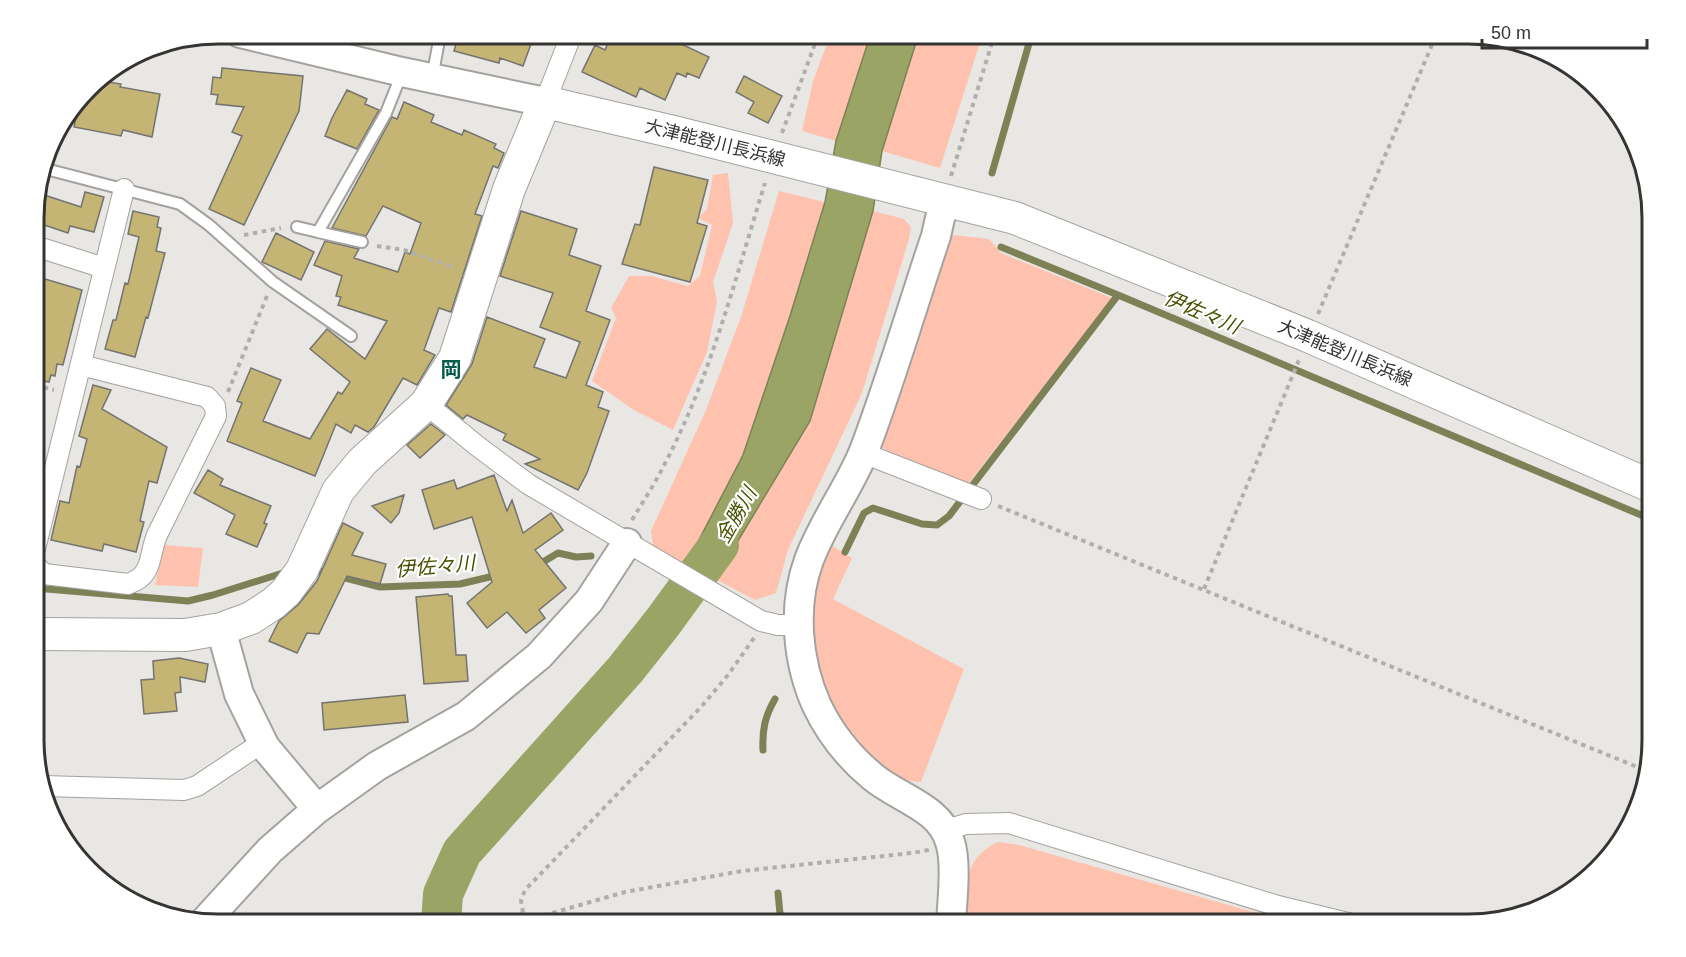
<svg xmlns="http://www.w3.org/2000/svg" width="1686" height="957" viewBox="0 0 1686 957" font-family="Arial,'Noto Sans JP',sans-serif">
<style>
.green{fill:#fec2ae}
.water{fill:#9aa465;stroke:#7c8256;stroke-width:1.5}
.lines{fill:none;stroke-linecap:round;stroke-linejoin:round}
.stream{stroke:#7c8256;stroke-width:7}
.river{stroke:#9aa465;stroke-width:40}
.building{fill:#c4b574;stroke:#747370;stroke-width:1.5}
.lane-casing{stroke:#a4a29f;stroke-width:14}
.street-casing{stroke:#a4a29f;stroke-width:22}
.secondary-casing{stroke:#a4a29f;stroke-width:32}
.primary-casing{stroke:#a4a29f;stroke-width:34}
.path{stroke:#b1afad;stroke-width:4;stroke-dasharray:4.5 4.5;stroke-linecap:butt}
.lane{stroke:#fff;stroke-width:10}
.street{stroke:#fff;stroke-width:20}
.secondary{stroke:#fff;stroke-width:28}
.primary{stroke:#fff;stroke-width:32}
.labels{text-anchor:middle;stroke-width:4.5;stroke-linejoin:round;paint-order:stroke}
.street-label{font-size:18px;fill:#353433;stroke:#fff}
.water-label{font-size:20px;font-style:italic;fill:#485001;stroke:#fff}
.quarter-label{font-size:21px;font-weight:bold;fill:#055c4a;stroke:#fff}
.rim{fill:none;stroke:#353433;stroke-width:3}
</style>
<rect width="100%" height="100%" fill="#e9e7e4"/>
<path class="green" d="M 831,33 L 871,33 L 836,141 L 802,131 L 813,81 Z
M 919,33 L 983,33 L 940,168 L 882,151 Z
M 728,173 L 733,223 L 713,282 L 717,301 L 707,352 L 673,430 L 634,410 L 592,381 L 616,318 L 611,308 L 629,276 L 651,276 L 688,286 L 700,276 L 712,225 L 698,218 L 707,209 L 713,175 Z
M 779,191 L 825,202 L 790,316 L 743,455 L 686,565 L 653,547 L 651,531 L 706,410 L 741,317 Z
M 873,211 L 904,219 L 911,227 L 909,239 L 862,393 L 788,550 L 776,593 L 755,600 L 715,579 L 810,421 Z
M 953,235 L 989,239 L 1001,253 L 1112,298 L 968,484 L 888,454 L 881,444 L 949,240 Z
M 164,545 L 203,548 L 198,587 L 155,585 Z
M 831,545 L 852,558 L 833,599 L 964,669 L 921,782 C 915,781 908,781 902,779 C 894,776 886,768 880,763 C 820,717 789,612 831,545 Z
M 998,842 L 1019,845 L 1295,924 L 1028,924 L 965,916 C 967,884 964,857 998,842 Z"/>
<path class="water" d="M 871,33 L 919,33 L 882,151 L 873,211 L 810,421 L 715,579 L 686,565 L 743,455 L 790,316 L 825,202 L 836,141 Z"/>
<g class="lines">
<path class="stream" d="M 992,173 L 1032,33
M 1001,247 L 1118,295
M 845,552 L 864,513 L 873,508 L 922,524 L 937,525 L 949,516 L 1118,295 L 1653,520
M 538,565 L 558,553 L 576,557 L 591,556
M 315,570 L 380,587 L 460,584 L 498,575
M 35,588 L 188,601 L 213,595 L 286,572
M 763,750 C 762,730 765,716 775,699
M 778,893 L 781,924"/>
<path class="river" d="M 441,924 L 443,894 L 462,852 L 625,670 L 663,622 L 719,545"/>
</g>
<path class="building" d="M 459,33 L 535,33 L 523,66 L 500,58 L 499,63 L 454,51 Z
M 612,33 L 658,33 L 709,57 L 699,78 L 687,73 L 686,77 L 677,73 L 665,100 L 640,88 L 636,97 L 582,72 L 595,45 L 605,50 Z
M 222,68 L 303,76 L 299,111 L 244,225 L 209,209 L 242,136 L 232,132 L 244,107 L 216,104 L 218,95 L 211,94 L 213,77 L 221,78 Z
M 744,76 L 782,96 L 768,123 L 748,113 L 754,102 L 736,92 Z
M 95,80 L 121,84 L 120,87 L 160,94 L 152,137 L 123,130 L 121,136 L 74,127 L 79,101 Z
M 347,90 L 367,99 L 365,104 L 379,110 L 357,149 L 325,136 L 332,118 Z
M 404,102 L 434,115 L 431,122 L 462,135 L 464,130 L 496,144 L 494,148 L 504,153 L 498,168 L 493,166 L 475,214 L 482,216 L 451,312 L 439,308 L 424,350 L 435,355 L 417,385 L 403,378 L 374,427 L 368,432 L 355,425 L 351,433 L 336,424 L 315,476 L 227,441 L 242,403 L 237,401 L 251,368 L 281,380 L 263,421 L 310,439 L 338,392 L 342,394 L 350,382 L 310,349 L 327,329 L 365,359 L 387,321 L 338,305 L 341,297 L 336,296 L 342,276 L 314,265 L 325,241 L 359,249 L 354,258 L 398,272 L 405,252 L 410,254 L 421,223 L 383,206 L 366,236 L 332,228 L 392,117 L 397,119 Z
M 654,167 L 708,180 L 697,223 L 707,226 L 690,282 L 622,264 L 635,224 L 640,225 Z
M 35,192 L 81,207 L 85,192 L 104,197 L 94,232 L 70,226 L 68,233 L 35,222 Z
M 133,211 L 159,217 L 157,227 L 161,228 L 156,251 L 165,253 L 148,318 L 146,317 L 135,357 L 105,349 L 113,320 L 116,320 L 125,283 L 128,284 L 139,237 L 128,234 Z
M 521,211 L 577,229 L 569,255 L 601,266 L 586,311 L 610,320 L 586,385 L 603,392 L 598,407 L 609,411 L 587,473 L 578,490 L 525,464 L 540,459 L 503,440 L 506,434 L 467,415 L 463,419 L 446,405 L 472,364 L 487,317 L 545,339 L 534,367 L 566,378 L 580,342 L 540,327 L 553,293 L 500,276 Z
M 276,233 L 314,252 L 301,280 L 262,262 Z
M 35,276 L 82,290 L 63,365 L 57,364 L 55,376 L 51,375 L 49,382 L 35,379 Z
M 93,385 L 111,390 L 102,409 L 167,447 L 157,483 L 149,481 L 140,521 L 144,522 L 136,552 L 104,544 L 102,551 L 51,540 L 60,501 L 69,503 L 77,466 L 80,467 L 87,439 L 79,436 Z
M 431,424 L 445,435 L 420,458 L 407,445 Z
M 208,470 L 223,479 L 220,485 L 271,506 L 264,523 L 267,524 L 257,547 L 226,534 L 235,515 L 194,493 Z
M 494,475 L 507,511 L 512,500 L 523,533 L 551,513 L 563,530 L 535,550 L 566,588 L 539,610 L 545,618 L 526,633 L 507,612 L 487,628 L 467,603 L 492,582 L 472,517 L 434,529 L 422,490 L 454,480 L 457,489 Z
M 404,495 L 399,513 L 391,523 L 372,506 Z
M 343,523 L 363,533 L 352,555 L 386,564 L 380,584 L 347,576 L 319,634 L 307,633 L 297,653 L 269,641 L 279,621 L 298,605 L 317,581 Z
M 448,594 L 449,596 L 452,596 L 456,655 L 466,655 L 468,681 L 424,684 L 416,597 Z
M 179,658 L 208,664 L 205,682 L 180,677 L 181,692 L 175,693 L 177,711 L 144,714 L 141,680 L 154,679 L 153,661 Z
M 405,695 L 408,722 L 324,730 L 322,703 Z"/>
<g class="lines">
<g class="lane-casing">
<path id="lane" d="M 338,56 L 341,33
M 432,78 L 438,46 L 437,33
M 42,168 L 180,204 L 209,225 L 273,282 L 351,336
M 297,227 L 318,232 L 386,113 L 402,73
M 318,232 L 362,242"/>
</g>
<g class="street-casing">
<path id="street" d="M 545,102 L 572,33
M 35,246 L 104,268
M 426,404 L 476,445 L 528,484 L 761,621 L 778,625 L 799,625
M 863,453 L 981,499
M 35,549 L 124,189
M 35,565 L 44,574 L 128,584 C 154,575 148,557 157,535 L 216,416 L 215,406 L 207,397 L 81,365
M 43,786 L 184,790 L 197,786 L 263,742
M 946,830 L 966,824 L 1009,823 L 1278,906 L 1352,924"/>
</g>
<g class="secondary-casing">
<path id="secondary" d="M 240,33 L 402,72 L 545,102
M 944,200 L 936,236 C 912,307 891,380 864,451 C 849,488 823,522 809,560 C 792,606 797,662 817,706 C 830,733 850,758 873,777 C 898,798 940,807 950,842 C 957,863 952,902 951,924
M 221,629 L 239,694 L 265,747 L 317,809
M 205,921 L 270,850 L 317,809 L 377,766 L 466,716 L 539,656 L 589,601 L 627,543"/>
</g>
<g class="primary-casing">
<path id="primary" d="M 35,634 L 185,635 L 221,629 L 251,618 L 274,603 L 286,592 L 302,570 L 338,491 L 362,462 L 426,404 L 455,358 L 509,189 L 545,102 L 674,132 L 1015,218 L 1308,336 L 1653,487"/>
</g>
<path class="path" d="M 782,133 L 819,33
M 951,176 L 995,33
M 244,235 L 281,228
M 377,246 L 404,250 L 456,268
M 1318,314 L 1437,33
M 35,385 L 54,390
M 228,392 L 267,296
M 998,506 L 1647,771
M 632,520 C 642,503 653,487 662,469 C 710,380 735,279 765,183
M 1204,589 L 1299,360
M 754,638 L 728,675 L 701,707 L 525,890 L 521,900 L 523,913 L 535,918 L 625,892 L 742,871 L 912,853 L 929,850"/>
<use href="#lane" class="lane"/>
<use href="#street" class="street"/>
<use href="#secondary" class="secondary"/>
<use href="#primary" class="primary"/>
</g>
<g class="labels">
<g class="street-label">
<text transform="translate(715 143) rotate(14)" y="6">大津能登川長浜線</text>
<text transform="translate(1345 353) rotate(23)" y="6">大津能登川長浜線</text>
</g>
<g class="water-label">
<text transform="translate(1202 312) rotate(23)" y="7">伊佐々川</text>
<text transform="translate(736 515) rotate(-60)" y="7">金勝川</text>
<text transform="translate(435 566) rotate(-5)" y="7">伊佐々川</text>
</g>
<g class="quarter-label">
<text x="451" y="377">岡</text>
</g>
</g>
<path d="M0 0H1686V957H0ZM218 44H1468A174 174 0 0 1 1642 218V740A174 174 0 0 1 1468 914H218A174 174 0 0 1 44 740V218A174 174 0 0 1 218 44Z" fill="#fff" fill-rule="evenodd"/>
<path class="rim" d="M218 44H1468A174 174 0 0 1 1642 218V740A174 174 0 0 1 1468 914H218A174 174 0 0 1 44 740V218A174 174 0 0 1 218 44Z"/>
<path d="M1482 39v9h165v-9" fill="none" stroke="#353433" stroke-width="3"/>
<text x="1491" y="39" font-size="18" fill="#353433" stroke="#ffffff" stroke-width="4.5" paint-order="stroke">50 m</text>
</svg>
